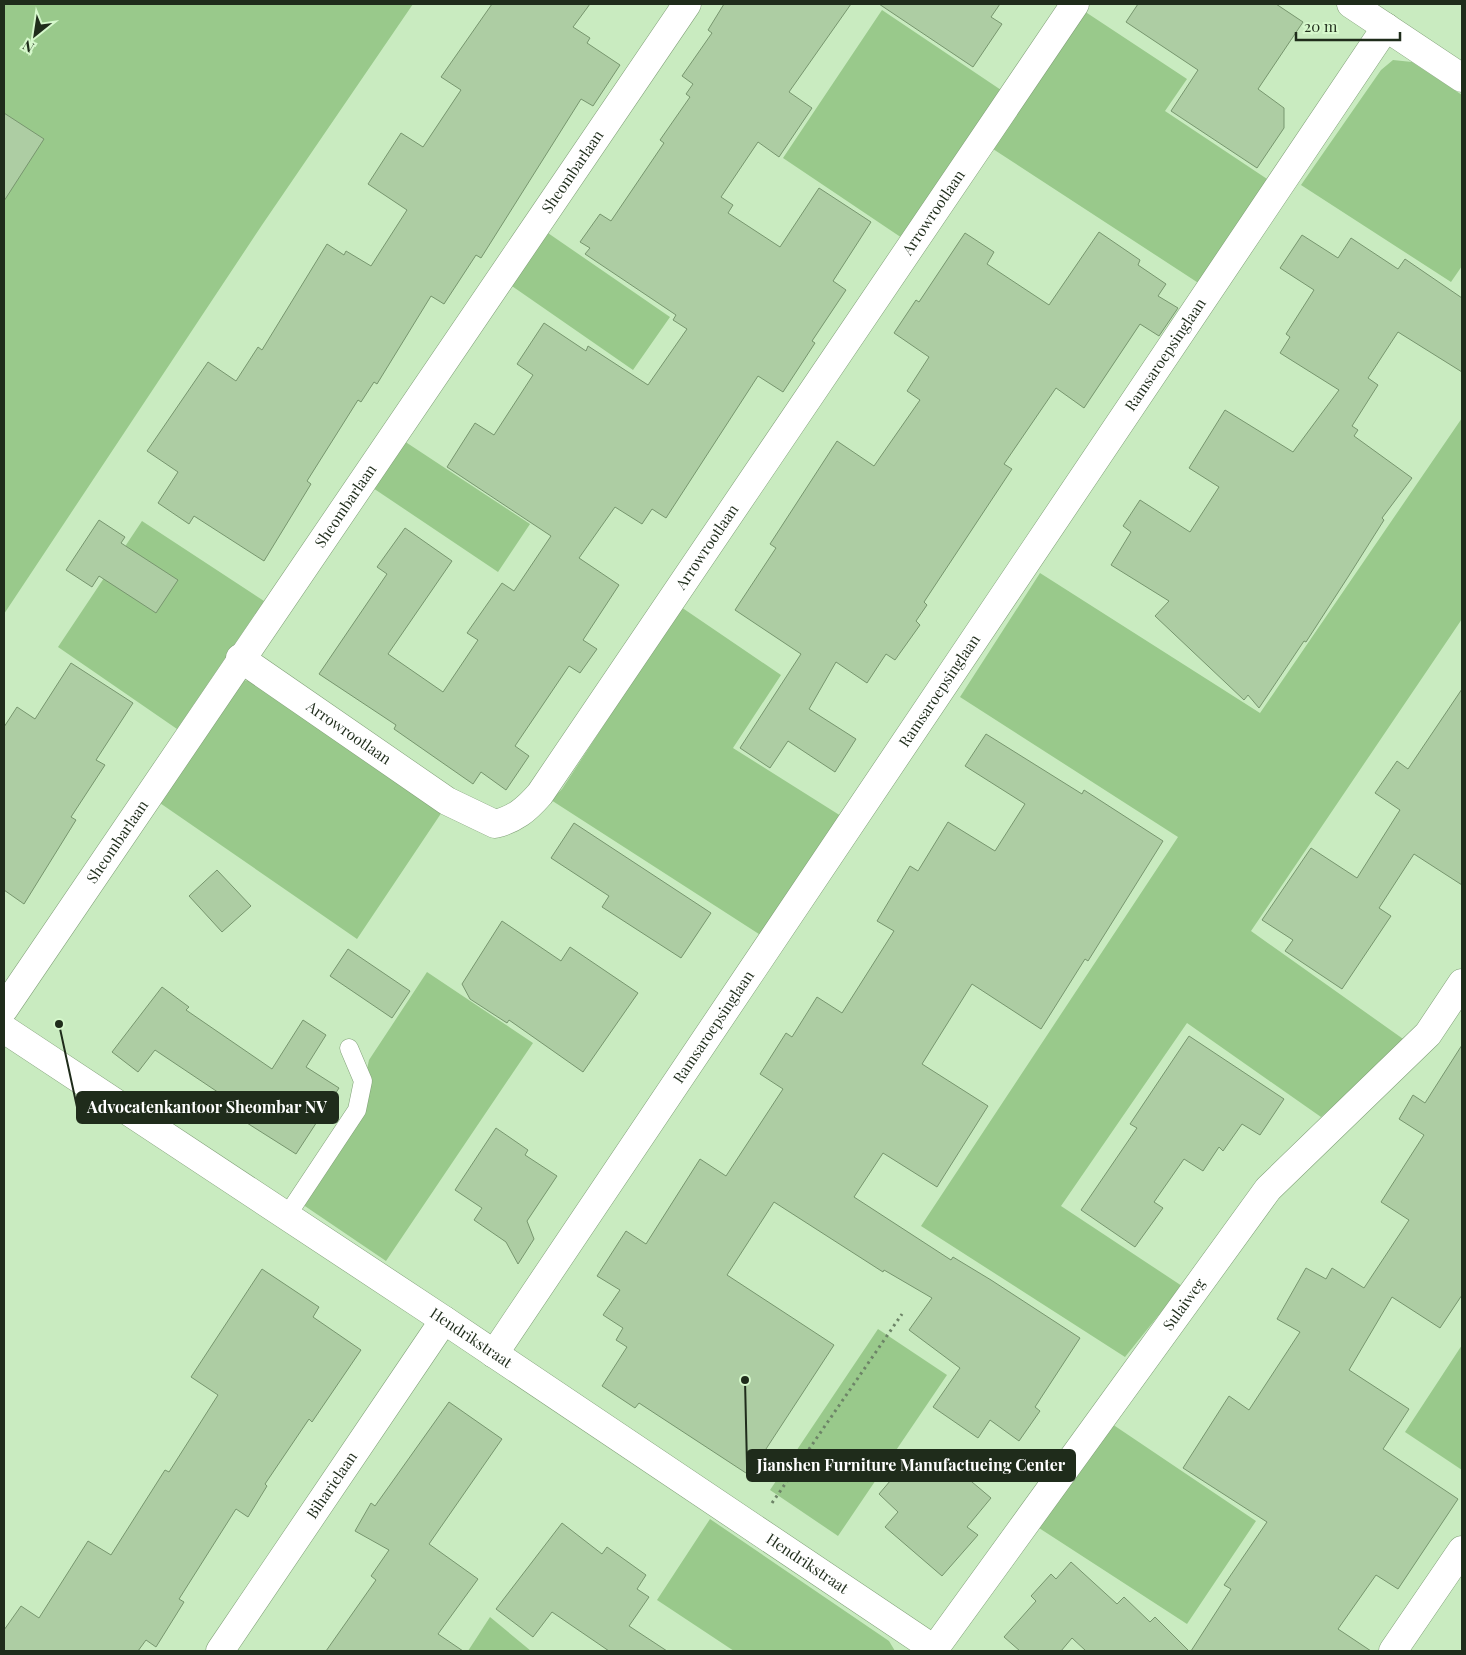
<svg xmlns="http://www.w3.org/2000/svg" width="1466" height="1655" viewBox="0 0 1466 1655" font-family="'Playfair Display',serif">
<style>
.green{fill:#99c98b}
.building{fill:#adcda3;stroke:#77966e}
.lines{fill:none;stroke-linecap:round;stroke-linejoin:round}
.service-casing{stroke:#81a178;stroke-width:19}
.minor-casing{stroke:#81a178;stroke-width:29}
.tertiary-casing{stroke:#81a178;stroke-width:29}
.path{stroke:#6d8467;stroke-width:3;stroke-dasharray:2.5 4;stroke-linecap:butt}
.service{stroke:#fff;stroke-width:18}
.minor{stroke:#fff;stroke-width:28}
.tertiary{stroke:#fff;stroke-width:28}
.labels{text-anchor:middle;stroke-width:4.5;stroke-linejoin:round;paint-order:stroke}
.street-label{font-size:15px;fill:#1f2c1b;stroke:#d6f8cc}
.leader{fill:none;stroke:#1f2c1b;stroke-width:2}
.callout-dot{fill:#1f2c1b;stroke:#d6f8cc;stroke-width:2}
.callout{fill:#1f2c1b;stroke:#1f2c1b;stroke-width:2}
.callout-label{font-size:16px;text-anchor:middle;font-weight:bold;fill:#fff}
</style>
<rect width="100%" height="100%" fill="#c9ebc0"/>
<path class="green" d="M 4,4 L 413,4 L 262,225 L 4,614 Z
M 882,10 L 1004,92 L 905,240 L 783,158 Z
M 1084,11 L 1187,79 L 1165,111 L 1273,183 L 1203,286 L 993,149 Z
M 1393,60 L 1412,62 L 1462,95 L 1462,266 L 1451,282 L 1301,185 L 1381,70 Z
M 545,231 L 670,317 L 633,370 L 509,284 Z
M 1462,418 L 1462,619 L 1251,931 L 1406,1041 L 1321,1117 L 1187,1023 L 1061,1206 L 1182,1286 L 1125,1357 L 921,1226 L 1178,837 L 960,697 L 1040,573 L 1260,713 Z
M 401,439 L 530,524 L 498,572 L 370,486 Z
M 142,521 L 264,601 L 177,729 L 58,647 Z
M 681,607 L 781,675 L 733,748 L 841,816 L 762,936 L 551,800 L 562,789 Z
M 253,680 L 444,809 L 357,939 L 157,801 L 239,681 Z
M 427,972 L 533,1043 L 386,1261 L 296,1200 L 359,1105 L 369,1060 Z
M 878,1329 L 947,1375 L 838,1536 L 770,1490 Z
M 1462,1345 L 1462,1470 L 1405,1432 Z
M 1112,1424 L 1256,1521 L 1187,1624 L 1039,1528 Z
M 710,1519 L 889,1641 L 895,1651 L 734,1651 L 657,1600 Z
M 490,1617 L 531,1651 L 468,1651 Z"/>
<path class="building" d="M 492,4 L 590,4 L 573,27 L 590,38 L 587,43 L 620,65 L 593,106 L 581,99 L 481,258 L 476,255 L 444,304 L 431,296 L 377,384 L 374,382 L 361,402 L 358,400 L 307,481 L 311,484 L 264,561 L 194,516 L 189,524 L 158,503 L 178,472 L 147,451 L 208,362 L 236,381 L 258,347 L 262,350 L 327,244 L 344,255 L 346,251 L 371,266 L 407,210 L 368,184 L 401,133 L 423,147 L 461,90 L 441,77 Z
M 724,4 L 851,4 L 789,92 L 812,108 L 779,157 L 758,142 L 721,197 L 733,205 L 728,213 L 780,247 L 819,188 L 871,222 L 833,281 L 846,290 L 812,341 L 815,343 L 783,392 L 758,376 L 666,518 L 652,509 L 642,524 L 615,507 L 579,558 L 619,585 L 583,640 L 597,649 L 580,673 L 569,666 L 515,746 L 529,756 L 506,790 L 481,772 L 473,784 L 394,729 L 396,725 L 319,674 L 387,574 L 377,567 L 405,528 L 452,561 L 388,654 L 443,692 L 478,640 L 467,633 L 502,583 L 514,591 L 551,536 L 447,467 L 475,423 L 494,435 L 533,375 L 517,364 L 544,323 L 586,351 L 588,346 L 648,385 L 687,329 L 673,320 L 676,315 L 585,254 L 590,248 L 580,242 L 600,214 L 611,221 L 664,143 L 660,140 L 690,97 L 686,94 L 693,84 L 682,76 L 712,33 L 708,30 Z
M 879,4 L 1000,4 L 991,17 L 1002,24 L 973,67 Z
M 1138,4 L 1276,4 L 1303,22 L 1258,89 L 1284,108 L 1284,128 L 1257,168 L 1171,111 L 1198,70 L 1126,22 Z
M 4,113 L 44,139 L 4,201 Z
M 1099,232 L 1140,260 L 1138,265 L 1166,284 L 1158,296 L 1178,308 L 1159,336 L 1140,324 L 1084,408 L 1056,388 L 1004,464 L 1012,469 L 924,602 L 927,605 L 916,621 L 920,625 L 895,660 L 886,654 L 867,683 L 836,662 L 809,709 L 856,739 L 835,772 L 788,741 L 770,768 L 740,748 L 801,654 L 735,610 L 776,548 L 770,544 L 837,441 L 874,466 L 920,400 L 907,391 L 929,357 L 894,333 L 916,300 L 919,302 L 965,233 L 994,252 L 987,264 L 1049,305 Z
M 1302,235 L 1338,258 L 1351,238 L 1398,269 L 1405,259 L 1462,298 L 1462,372 L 1398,332 L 1368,378 L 1378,385 L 1352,426 L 1358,430 L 1354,436 L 1412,478 L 1382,518 L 1384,520 L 1348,577 L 1306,642 L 1304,641 L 1259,708 L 1248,695 L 1244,700 L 1155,616 L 1169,601 L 1111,565 L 1131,532 L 1123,526 L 1140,500 L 1190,532 L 1219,487 L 1189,468 L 1225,410 L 1293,452 L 1339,390 L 1280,353 L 1290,337 L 1286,334 L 1314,290 L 1280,268 Z
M 99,520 L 125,537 L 121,543 L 178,580 L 156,613 L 99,576 L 92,587 L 66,570 Z
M 71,663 L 133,703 L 96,760 L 105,765 L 71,817 L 76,820 L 24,904 L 4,890 L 4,727 L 17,707 L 35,719 Z
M 1462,689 L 1462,885 L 1414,854 L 1379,908 L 1391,916 L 1342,989 L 1285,951 L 1293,940 L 1262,920 L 1311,848 L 1357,878 L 1400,810 L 1375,793 L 1397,761 L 1408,769 Z
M 986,734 L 1082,794 L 1084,790 L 1163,841 L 1088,961 L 1085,959 L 1041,1029 L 972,984 L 922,1064 L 988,1106 L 937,1187 L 883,1153 L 854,1197 L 951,1260 L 953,1257 L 991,1280 L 1080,1338 L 1035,1407 L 1040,1411 L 1019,1441 L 990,1420 L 978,1438 L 933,1407 L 960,1368 L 909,1330 L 932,1298 L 884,1270 L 883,1272 L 774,1202 L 727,1275 L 834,1345 L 749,1475 L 639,1403 L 635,1408 L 602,1386 L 627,1347 L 616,1340 L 623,1328 L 603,1315 L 620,1290 L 597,1276 L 626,1231 L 646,1244 L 700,1159 L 726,1176 L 783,1089 L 760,1074 L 786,1033 L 792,1037 L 817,997 L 842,1013 L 894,931 L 877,921 L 910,866 L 918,871 L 948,822 L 995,851 L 1025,804 L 965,766 Z
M 574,823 L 711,913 L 681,958 L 602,907 L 609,896 L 551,858 Z
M 217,870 L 251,906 L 222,932 L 189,896 Z
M 502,921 L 561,961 L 570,947 L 638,993 L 583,1072 L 509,1020 L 507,1023 L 470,999 L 462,984 Z
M 348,949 L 410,991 L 392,1018 L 330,976 Z
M 162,987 L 189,1007 L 186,1010 L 272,1069 L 303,1020 L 326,1035 L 306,1067 L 339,1088 L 296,1154 L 247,1123 L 252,1115 L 155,1050 L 138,1072 L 112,1052 Z
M 1189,1036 L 1284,1099 L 1260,1135 L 1242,1124 L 1223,1151 L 1219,1147 L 1203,1171 L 1184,1159 L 1154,1202 L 1163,1208 L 1135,1247 L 1081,1210 L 1137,1128 L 1130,1124 Z
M 1462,1045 L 1462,1295 L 1440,1328 L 1392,1297 L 1349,1370 L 1409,1409 L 1383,1449 L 1458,1499 L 1398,1589 L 1376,1575 L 1338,1629 L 1371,1651 L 1191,1651 L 1231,1589 L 1224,1585 L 1267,1522 L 1183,1468 L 1229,1396 L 1249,1410 L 1300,1332 L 1277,1319 L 1306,1268 L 1326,1279 L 1332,1268 L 1364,1288 L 1409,1220 L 1381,1202 L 1424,1135 L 1399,1119 L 1413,1095 L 1425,1103 Z
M 496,1128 L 528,1150 L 525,1155 L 557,1176 L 527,1221 L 534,1239 L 518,1264 L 506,1242 L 474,1220 L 482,1208 L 455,1190 Z
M 262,1269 L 319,1307 L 313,1317 L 361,1350 L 312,1422 L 309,1419 L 265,1484 L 267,1486 L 248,1517 L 236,1509 L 179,1599 L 184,1602 L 156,1647 L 146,1640 L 138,1651 L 4,1651 L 4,1630 L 21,1606 L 39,1618 L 88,1541 L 111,1555 L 165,1470 L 169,1472 L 218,1395 L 191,1377 Z
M 449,1402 L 502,1439 L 429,1544 L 478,1579 L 438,1634 L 463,1651 L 326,1651 L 376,1580 L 371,1576 L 389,1550 L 355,1531 L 371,1503 L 375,1506 Z
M 940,1455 L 991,1498 L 967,1527 L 978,1535 L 942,1576 L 885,1527 L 898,1512 L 879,1494 L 908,1460 L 924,1473 Z
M 562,1523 L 602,1554 L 607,1547 L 646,1575 L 637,1589 L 649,1597 L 629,1626 L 667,1651 L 609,1651 L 552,1612 L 533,1637 L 496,1609 Z
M 1071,1562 L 1117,1604 L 1124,1597 L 1150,1622 L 1155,1617 L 1189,1651 L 1086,1651 L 1072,1638 L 1061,1651 L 1020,1651 L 1004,1637 L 1036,1601 L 1031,1596 L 1051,1574 L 1056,1579 Z"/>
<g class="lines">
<g class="service-casing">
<path id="service" d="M 286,1217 L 357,1110 L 363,1081 L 349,1048"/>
</g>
<g class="minor-casing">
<g id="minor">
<path d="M 1351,4 L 1462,78"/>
<path id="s1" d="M 240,658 L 447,801 L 495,824 C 515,819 526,810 540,794 L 1075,4"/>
<path id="s2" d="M 4,1009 L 687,4"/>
<path id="s3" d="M 494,1354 L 1386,27"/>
<path id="s4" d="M 220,1651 L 444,1320"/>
<path id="s5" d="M 933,1651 L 1268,1189 L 1428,1034 L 1462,983"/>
<path d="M 1393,1651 L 1462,1550"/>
</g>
</g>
<g class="tertiary-casing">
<g id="tertiary">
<path id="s6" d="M 4,1029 L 444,1320 L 937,1651"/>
</g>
</g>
<path class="path" d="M 772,1503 L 902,1314"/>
<use href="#service" class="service"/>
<use href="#minor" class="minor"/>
<use href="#tertiary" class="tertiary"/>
</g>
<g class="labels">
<g class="street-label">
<text dy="5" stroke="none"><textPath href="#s2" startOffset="1012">Sheombarlaan</textPath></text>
<text dy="5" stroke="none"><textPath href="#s1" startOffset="1062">Arrowrootlaan</textPath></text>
<text dy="5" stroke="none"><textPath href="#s3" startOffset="1204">Ramsaroepsinglaan</textPath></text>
<text dy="5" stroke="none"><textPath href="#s2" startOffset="608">Sheombarlaan</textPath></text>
<text dy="5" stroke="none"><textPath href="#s1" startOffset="658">Arrowrootlaan</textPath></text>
<text dy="5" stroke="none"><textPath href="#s3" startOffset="799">Ramsaroepsinglaan</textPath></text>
<text dy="5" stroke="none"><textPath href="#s1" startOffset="132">Arrowrootlaan</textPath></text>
<text dy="5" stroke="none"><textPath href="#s2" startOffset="202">Sheombarlaan</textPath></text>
<text dy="5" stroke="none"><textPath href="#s3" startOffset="394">Ramsaroepsinglaan</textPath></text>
<text dy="5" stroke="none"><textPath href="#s5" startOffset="428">Sulaiweg</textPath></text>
<text dy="5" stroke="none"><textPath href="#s6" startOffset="560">Hendrikstraat</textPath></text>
<text dy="5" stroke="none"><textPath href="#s4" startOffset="200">Biharielaan</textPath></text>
<text dy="5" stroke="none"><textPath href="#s6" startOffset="965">Hendrikstraat</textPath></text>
</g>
</g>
<path class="leader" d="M59 1024L77 1107M745 1380L747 1466"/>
<g class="callout-dot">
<circle cx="59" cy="1024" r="5"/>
<circle cx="745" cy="1380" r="5"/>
</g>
<g class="callout">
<rect x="77" y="1092" width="261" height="31" rx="5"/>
<rect x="747" y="1450" width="328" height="31" rx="5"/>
</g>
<g class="callout-label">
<text x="207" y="1113">Advocatenkantoor Sheombar NV</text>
<text x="911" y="1471">Jianshen Furniture Manufactueing Center</text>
</g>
<rect width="1466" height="1655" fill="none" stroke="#1f2c1b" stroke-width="10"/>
<g transform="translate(35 35) rotate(210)" stroke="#d6f8cc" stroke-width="4" paint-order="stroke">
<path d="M0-4L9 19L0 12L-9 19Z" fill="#1f2c1b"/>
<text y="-8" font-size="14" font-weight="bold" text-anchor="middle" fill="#1f2c1b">N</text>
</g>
<path d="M1296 32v8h104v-8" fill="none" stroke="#1f2c1b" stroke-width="2.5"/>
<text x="1304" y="32" font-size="15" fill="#1f2c1b" stroke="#d6f8cc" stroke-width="4" paint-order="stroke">20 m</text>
</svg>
